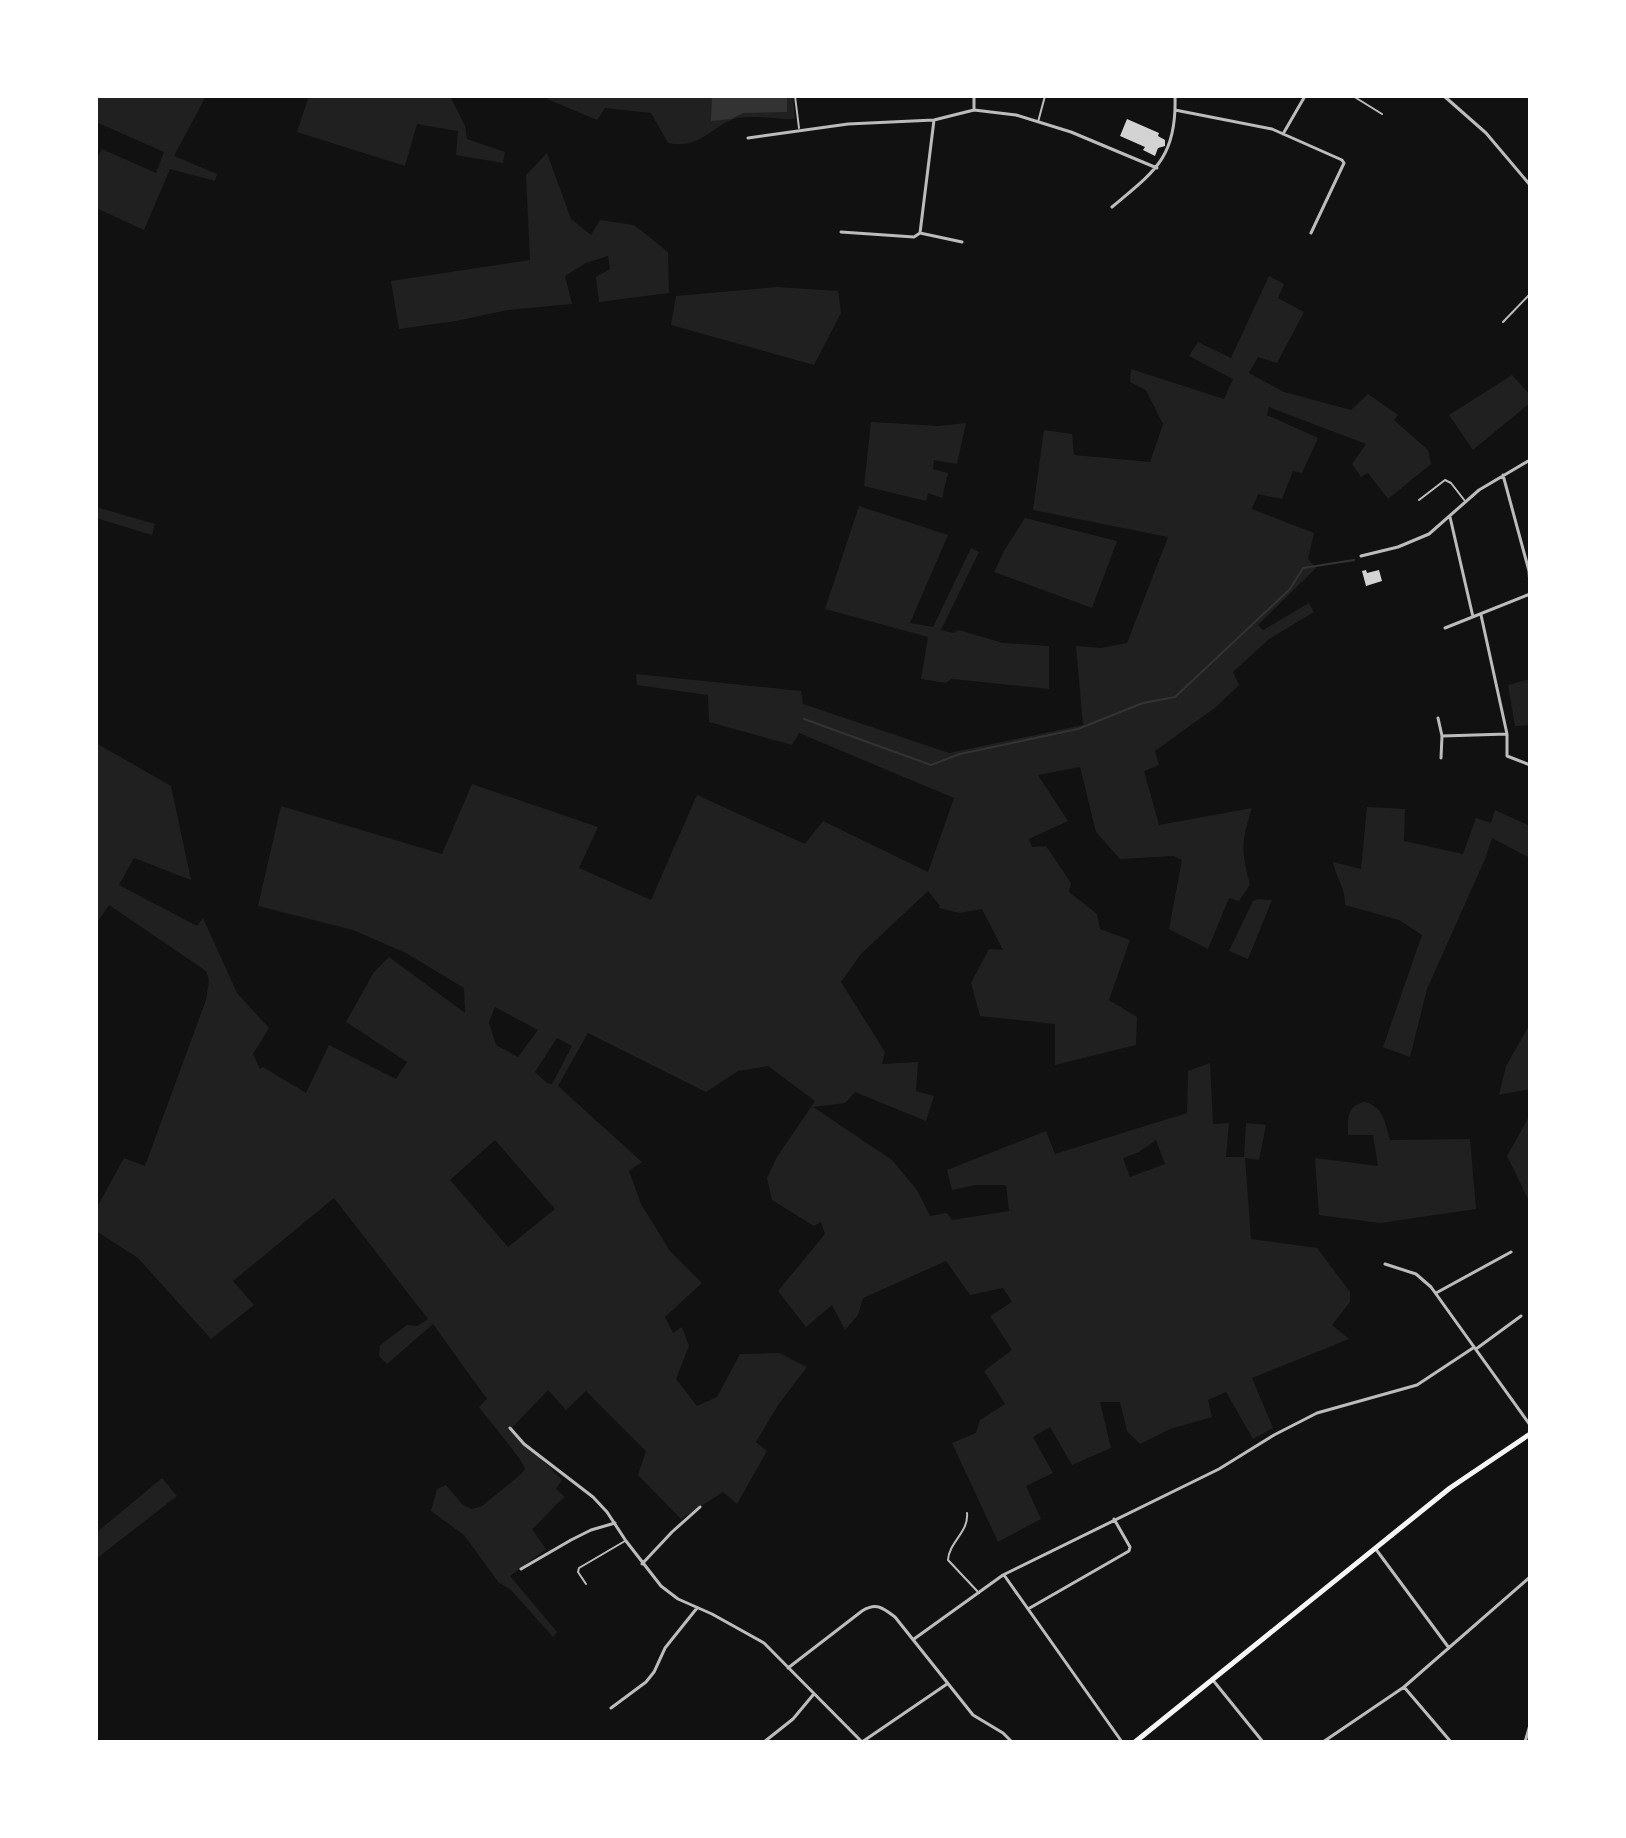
<svg xmlns="http://www.w3.org/2000/svg" width="1626" height="1838" viewBox="0 0 1626 1838" font-family="Commissioner,sans-serif">
<style>
.green{fill:#202020;fill-rule:evenodd}
.water{fill:#333}
.lines{fill:none;stroke-linecap:round;stroke-linejoin:round}
.stream{stroke:#333;stroke-width:2}
.building{fill:#d3d3d3}
.service{stroke:#bcbcbc;stroke-width:2}
.minor{stroke:#bcbcbc;stroke-width:3}
.primary{stroke:#f5f5f5;stroke-width:5}
</style>
<rect width="100%" height="100%" fill="#111"/>
<path class="green" d="M 96,96 L 206,96 L 174,156 L 217,174 L 215,181 L 170,169 L 144,230 L 96,208 L 96,160 L 102,149 L 156,173 L 164,152 L 96,122 Z
M 309,96 L 450,96 L 465,126 L 467,139 L 505,152 L 503,163 L 456,155 L 458,131 L 417,124 L 405,166 L 297,132 Z
M 548,96 L 793,96 L 795,119 C 777,119 755,115 738,118 C 713,123 703,150 668,143 L 651,113 L 605,108 L 597,120 L 547,99 Z
M 547,153 L 571,219 L 591,235 L 600,220 L 634,225 L 668,252 L 669,293 L 599,302 L 596,277 L 610,269 L 608,256 L 586,263 L 565,276 L 572,304 L 508,310 L 456,321 L 399,329 L 391,281 L 530,260 L 526,175 Z
M 1269,276 L 1284,284 L 1278,298 L 1304,312 L 1277,363 L 1258,357 L 1249,373 L 1284,392 L 1351,410 L 1368,394 L 1398,415 L 1394,420 L 1428,450 L 1431,464 L 1388,499 L 1368,473 L 1361,477 L 1352,464 L 1366,444 L 1269,407 L 1267,415 L 1318,438 L 1302,473 L 1293,471 L 1282,499 L 1258,494 L 1252,509 L 1314,533 L 1308,559 L 1316,568 L 1258,625 L 1263,630 L 1309,603 L 1314,612 L 1269,639 L 1233,672 L 1239,685 L 1216,707 L 1155,751 L 1159,765 L 1144,771 L 1159,825 L 1252,808 C 1241,842 1241,850 1250,885 L 1239,901 L 1229,898 L 1208,949 L 1169,929 L 1182,860 L 1174,856 L 1120,859 L 1096,832 L 1080,767 L 1038,775 L 1068,821 L 1029,839 L 1032,847 L 1046,846 L 1071,883 L 1069,892 L 1097,914 L 1100,929 L 1130,940 L 1109,1000 L 1137,1017 L 1136,1045 L 1055,1065 L 1055,1024 L 980,1016 L 971,983 L 989,949 L 1003,950 L 982,909 L 960,913 L 938,908 L 940,906 L 928,891 L 861,954 L 841,982 L 885,1052 L 882,1064 L 918,1062 L 916,1091 L 934,1096 L 926,1121 L 855,1092 L 845,1103 L 813,1107 L 892,1160 L 917,1190 L 930,1216 L 947,1213 L 952,1220 L 1009,1211 L 1006,1185 L 975,1185 L 952,1190 L 947,1170 L 1046,1131 L 1055,1154 L 1187,1113 L 1188,1071 L 1210,1063 L 1213,1124 L 1229,1123 L 1226,1157 L 1244,1157 L 1246,1123 L 1266,1125 L 1259,1160 L 1245,1158 L 1251,1239 L 1317,1248 L 1350,1292 L 1350,1302 L 1332,1325 L 1349,1339 L 1252,1378 L 1273,1428 L 1253,1439 L 1226,1392 L 1208,1400 L 1212,1417 L 1170,1429 L 1140,1444 L 1127,1431 L 1120,1402 L 1100,1402 L 1111,1448 L 1072,1465 L 1050,1427 L 1033,1437 L 1053,1473 L 1026,1486 L 1041,1519 L 998,1542 L 952,1443 L 976,1433 L 980,1420 L 1005,1404 L 984,1371 L 1012,1350 L 990,1316 L 1012,1302 L 1003,1288 L 970,1295 L 946,1261 L 863,1298 L 858,1315 L 845,1330 L 832,1305 L 806,1327 L 778,1291 L 825,1234 L 821,1222 L 814,1226 L 772,1200 L 767,1178 L 777,1157 L 815,1101 L 768,1066 L 738,1071 L 706,1092 L 588,1033 L 558,1086 L 642,1162 L 629,1171 L 641,1204 L 670,1251 L 702,1283 L 665,1317 L 673,1333 L 682,1327 L 689,1346 L 676,1379 L 697,1406 L 717,1397 L 740,1354 L 779,1353 L 807,1367 L 778,1405 L 756,1442 L 767,1451 L 737,1504 L 723,1492 L 681,1519 L 638,1475 L 646,1451 L 586,1391 L 566,1410 L 548,1390 L 512,1428 L 562,1480 L 556,1489 L 565,1497 C 552,1507 544,1519 532,1529 L 546,1549 L 510,1576 L 557,1632 L 553,1637 L 510,1589 L 499,1583 L 464,1535 L 431,1511 L 437,1489 L 446,1485 L 463,1505 L 472,1509 L 482,1506 L 520,1475 L 525,1469 C 523,1460 487,1418 479,1407 L 487,1399 L 433,1324 L 387,1364 L 379,1356 L 380,1345 L 407,1325 L 417,1326 L 428,1319 L 334,1198 L 233,1281 L 254,1305 L 211,1339 L 138,1258 L 96,1231 L 96,1209 L 124,1158 L 145,1166 L 206,1000 L 209,981 L 206,971 L 109,905 L 96,924 L 96,743 L 171,786 L 191,880 L 134,858 L 119,885 L 197,926 L 203,918 L 237,993 L 269,1028 L 253,1054 L 260,1069 L 263,1067 L 306,1093 L 329,1045 L 396,1079 L 407,1062 L 346,1022 L 374,972 L 389,957 L 465,1013 L 464,988 L 406,953 L 353,930 L 258,906 L 281,806 L 442,854 L 472,784 L 598,827 L 579,868 L 651,900 L 697,795 L 805,844 L 823,821 L 928,872 L 954,798 L 799,733 L 792,745 L 709,722 L 708,695 L 637,685 L 636,674 L 801,691 L 803,704 L 949,753 L 1083,725 L 1076,646 L 1101,648 L 1127,643 L 1168,537 L 1033,510 L 1044,430 L 1072,434 L 1074,455 L 1150,462 L 1163,424 L 1146,390 L 1130,382 L 1131,369 L 1224,399 L 1233,379 L 1189,356 L 1198,342 L 1231,358 ZM 495,1007 L 538,1030 L 518,1057 L 496,1045 L 489,1022 ZM 557,1038 L 572,1046 L 552,1084 L 547,1083 L 535,1072 ZM 495,1140 L 555,1209 L 508,1247 L 450,1180 ZM 1156,1140 L 1165,1164 L 1130,1177 L 1123,1158 L 1139,1152 Z
M 777,287 L 838,291 L 841,313 L 814,365 L 671,325 L 676,296 Z
M 1512,375 L 1530,395 L 1530,403 L 1473,450 L 1449,415 Z
M 871,422 L 939,426 L 966,423 L 957,464 L 934,460 L 933,469 L 948,473 L 942,498 L 928,493 L 926,501 L 864,486 Z
M 859,506 L 948,535 L 910,623 L 933,627 L 971,548 L 979,552 L 941,630 L 953,633 L 959,630 L 1003,643 L 1049,646 L 1049,689 L 952,679 L 946,683 L 921,679 L 928,637 L 825,609 Z
M 96,507 L 155,524 L 152,535 L 96,518 Z
M 1025,518 L 1117,541 L 1092,608 L 994,572 L 1004,551 Z
M 1530,679 L 1530,725 L 1515,726 L 1508,685 Z
M 1367,807 L 1405,809 L 1404,841 L 1463,854 L 1476,818 L 1491,823 L 1495,810 L 1530,826 L 1530,858 L 1492,838 L 1485,859 L 1427,989 L 1410,1057 L 1383,1047 L 1422,935 L 1399,920 L 1345,905 C 1346,889 1336,878 1333,862 L 1361,869 Z
M 1258,899 L 1272,900 L 1248,959 L 1229,951 L 1253,901 Z
M 1530,1024 L 1530,1089 L 1499,1095 L 1506,1066 Z
M 1365,1102 C 1384,1107 1385,1123 1390,1140 L 1470,1139 L 1476,1209 L 1380,1223 L 1319,1215 L 1315,1158 L 1378,1166 L 1373,1135 L 1348,1135 C 1348,1120 1346,1105 1365,1102 Z
M 1530,1115 L 1530,1203 L 1507,1156 Z
M 162,1478 L 177,1496 L 96,1559 L 96,1533 Z"/>
<path class="water" d="M 712,96 L 787,96 L 787,112 L 743,113 L 731,119 L 711,121 Z"/>
<g class="lines">
<path class="stream" d="M 804,719 L 931,765 L 960,754 L 1078,729 L 1143,703 L 1175,697 L 1290,589 L 1303,568 L 1354,560"/>
</g>
<path class="building" d="M 1127,119 L 1159,133 L 1158,136 L 1165,140 L 1165,146 L 1158,148 L 1155,156 L 1143,150 L 1145,147 L 1120,136 Z
M 1366,570 L 1367,573 L 1379,570 L 1382,581 L 1366,586 L 1362,571 Z"/>
<g class="lines">
<path class="service" d="M 795,96 L 799,128
M 1353,96 L 1382,114
M 1038,122 L 1045,96
M 1503,322 L 1530,294
M 1419,500 L 1445,480 L 1451,483 L 1465,501
M 967,1513 C 969,1532 949,1542 948,1560 L 979,1593
M 586,1584 L 578,1572 L 579,1568 L 625,1541"/>
<path class="minor" d="M 1444,96 L 1486,133 L 1530,185
M 974,110 L 974,96
M 1175,110 L 1272,129 L 1342,160 L 1344,163 L 1311,233
M 1283,134 L 1305,96
M 748,138 L 848,124 L 934,120 L 974,110 L 1016,115 L 1071,132 L 1157,168
M 1112,207 C 1155,171 1177,157 1175,96
M 841,232 L 914,237 L 920,233 L 934,120
M 920,233 L 962,242
M 1503,475 L 1529,571 L 1530,585
M 1450,517 L 1473,617
M 1361,556 L 1398,547 L 1429,534 L 1479,490 L 1530,460
M 1481,615 L 1507,734 L 1507,756 L 1530,765
M 1445,628 L 1530,594
M 1438,718 L 1442,736 L 1507,734
M 1441,758 L 1442,736
M 1385,1264 L 1416,1274 L 1431,1287 L 1530,1425
M 1436,1293 L 1511,1252
M 1476,1349 L 1521,1316
M 510,1428 L 524,1444 L 593,1497 L 607,1512 L 626,1541 L 661,1586 L 678,1599 L 712,1614 L 764,1643 L 862,1742 L 947,1684
M 1375,1548 L 1449,1648
M 642,1564 L 672,1532 L 700,1507
M 521,1569 L 571,1540 L 591,1530 L 615,1523
M 1004,1575 L 1122,1742
M 1028,1609 L 1129,1551 L 1130,1547 L 1114,1519
M 914,1639 L 1003,1575 L 1219,1469 L 1274,1435 L 1317,1413 L 1417,1385 L 1473,1348
M 788,1668 L 862,1611 C 877,1602 883,1608 895,1617 L 973,1715 L 1003,1733 L 1012,1742
M 1212,1679 L 1263,1742
M 1404,1687 L 1451,1742
M 611,1708 L 646,1682 L 654,1672 L 665,1648 L 697,1608
M 764,1742 L 793,1719 L 813,1695
M 1323,1742 L 1404,1687 L 1530,1577
M 1525,1742 L 1530,1725"/>
<path class="primary" d="M 1135,1742 L 1450,1488 L 1530,1434"/>
</g>
<rect width="1626" height="1838" fill="none" stroke="#ffffff" stroke-width="196"/>
</svg>
